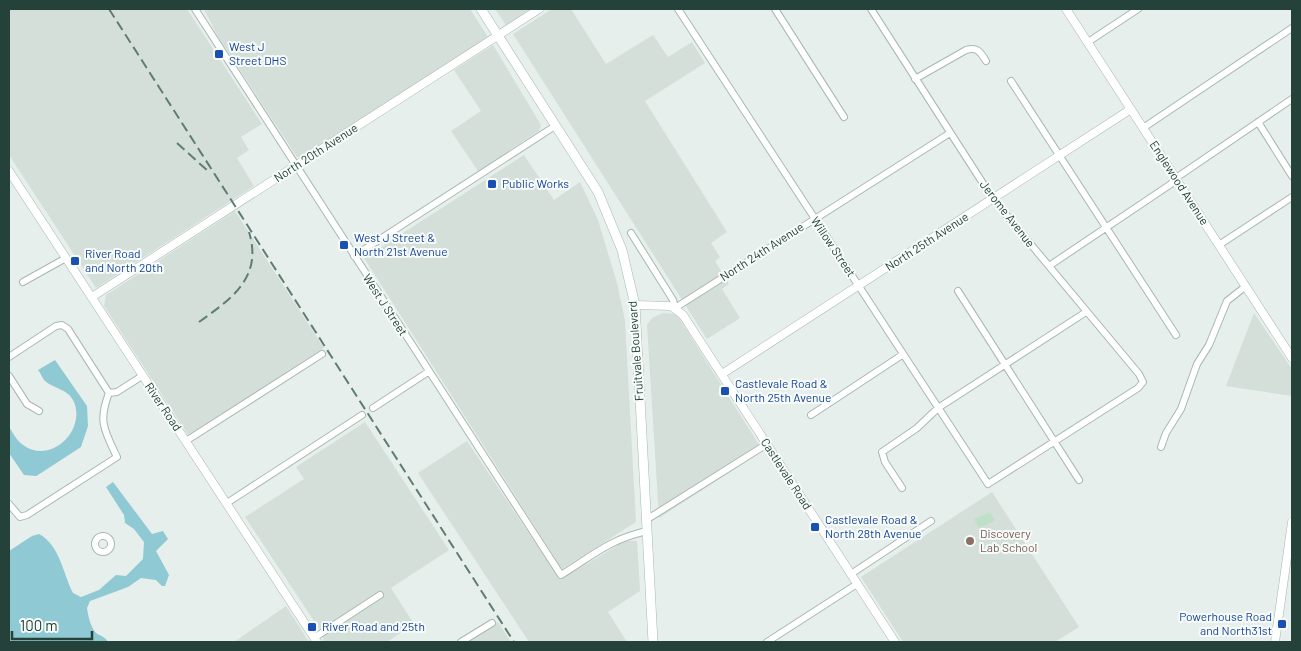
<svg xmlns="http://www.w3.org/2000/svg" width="1301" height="651" viewBox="0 0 1301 651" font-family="Barlow,sans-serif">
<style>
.built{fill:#d4dfda}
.green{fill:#bfe0c8}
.water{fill:#8ec9d4}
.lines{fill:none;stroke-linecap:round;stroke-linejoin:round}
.minor-casing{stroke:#a8b8b2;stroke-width:8}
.tertiary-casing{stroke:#a8b8b2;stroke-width:9}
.secondary-casing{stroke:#a4bbb3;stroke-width:10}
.minor{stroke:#fff;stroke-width:6}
.tertiary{stroke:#fff;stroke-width:8}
.secondary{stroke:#fff;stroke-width:9}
.rail{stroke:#5f7d75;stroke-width:2;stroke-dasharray:10 5;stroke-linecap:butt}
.transit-dot{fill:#1a4fb4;stroke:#f7fbf9;stroke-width:2}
.education-dot{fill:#8d6e63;stroke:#f7fbf9;stroke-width:2}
.labels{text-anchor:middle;stroke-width:4;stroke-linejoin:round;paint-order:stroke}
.transit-label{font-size:12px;fill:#164399;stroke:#f7fbf9;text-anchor:start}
.street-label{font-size:12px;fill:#24423a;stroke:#f7fbf9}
.education-label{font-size:12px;fill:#785e54;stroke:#f7fbf9;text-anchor:start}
</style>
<rect width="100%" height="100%" fill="#e6efeb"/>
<path class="built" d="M 9,9 L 187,9 L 262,124 L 241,137 L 249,150 L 237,158 L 254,186 L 96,288 L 9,155 Z
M 204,9 L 470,9 L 488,37 L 303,156 L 297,157 L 217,35 Z
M 495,9 L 530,9 L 506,25 Z
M 552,9 L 571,9 L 606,64 L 653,35 L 668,57 L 692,42 L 705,63 L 645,101 L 727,232 L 711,243 L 720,257 L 715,261 L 729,284 L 722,289 L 740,318 L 707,339 L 513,34 Z
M 493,45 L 541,125 L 539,131 L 478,171 L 451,131 L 481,111 L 454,70 Z
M 524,155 L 554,200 L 580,182 L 598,220 L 617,283 L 625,321 L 636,522 L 562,569 L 364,258 Z
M 235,211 L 324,348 L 189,436 L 104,306 L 106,295 Z
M 663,313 L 675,314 L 679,318 L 763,451 L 659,518 L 647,325 L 652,318 Z
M 1254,313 L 1292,369 L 1292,396 L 1226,386 Z
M 365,422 L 449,550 L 391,588 L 414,624 L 387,642 L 324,642 L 322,633 L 245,517 L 304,479 L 296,467 Z
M 467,441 L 560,580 L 625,541 L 637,541 L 640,591 L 608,612 L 627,642 L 529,642 L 418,473 Z
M 992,492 L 1079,627 L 1055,642 L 903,642 L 861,577 Z
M 286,606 L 309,642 L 234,642 Z
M 498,622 L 511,642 L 467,642 Z"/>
<path class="green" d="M 990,512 L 995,521 L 979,528 L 974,519 Z"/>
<path class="water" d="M 55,360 L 87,406 L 88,426 L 81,447 L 41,473 L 36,476 L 24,475 L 9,453 L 9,427 C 13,433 17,441 23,445 C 50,465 86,431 74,402 C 68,388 53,389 44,380 C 42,377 40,372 38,370 Z
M 113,482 L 152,534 L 163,531 L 168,539 L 156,551 L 169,575 L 165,586 L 162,586 L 156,580 L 141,578 L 128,587 L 90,601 L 87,608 C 88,615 90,625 95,632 C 99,636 105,636 108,642 L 9,642 L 9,551 L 32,536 L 39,534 C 60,545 63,574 73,593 L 81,597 L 99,590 L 116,575 L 126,576 L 143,559 L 144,542 L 134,529 L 125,523 L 124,515 L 106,487 Z"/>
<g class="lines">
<g class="minor-casing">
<path id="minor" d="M 195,9 L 561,575 C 592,556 610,539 647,531
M 678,9 L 988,484 L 1138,388 L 1143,382 L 1139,374 L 993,199 L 871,9
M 775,9 L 844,117
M 1088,42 L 1138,9
M 915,79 L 966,50 C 977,47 980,51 986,61
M 1011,81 L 1176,335
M 1258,122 L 1292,176
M 1143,128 L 1292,28
M 631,233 L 673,300 L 675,308 L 950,133
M 1219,245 L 1292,197
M 354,256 L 555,126
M 1049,266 L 1171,184 L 1176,178 L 1292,99
M 23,282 L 66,258
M 958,291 L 1079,480
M 9,357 L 56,326 L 62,325 L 68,329 L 109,393 C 98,421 104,430 117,457 L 27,515 L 20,517 L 9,504
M 9,376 L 27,404 L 39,411
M 109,393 L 117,392 L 142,376
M 373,408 L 428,372
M 811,415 L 902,355
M 186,441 L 322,354
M 1161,447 L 1166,433 L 1181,409 L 1197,364 L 1209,345 L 1227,301 L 1246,286
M 902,488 L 885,462 L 882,452 L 917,428 L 938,408 L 1086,312
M 227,503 L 362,415
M 646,520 L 767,444
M95 544a8 8 0 1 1 16 0a8 8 0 1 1-16 0Z
M 851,574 L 931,521
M 314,638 L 380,595
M 461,642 L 492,623
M 767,642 L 857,584"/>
</g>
<g class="tertiary-casing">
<path id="tertiary" d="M 1066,9 L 1292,358
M 9,171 L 317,642
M 92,297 L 539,9
M 635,305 L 671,306 L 683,315 L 895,642
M 722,374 L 1131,109
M 1275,642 L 1292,522"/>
</g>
<g class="secondary-casing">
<path id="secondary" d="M 481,9 L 598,192 L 622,250 L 635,305 L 653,642"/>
</g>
<use href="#minor" class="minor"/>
<use href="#tertiary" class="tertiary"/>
<use href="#secondary" class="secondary"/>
<path class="rail" d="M 109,9 L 514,642
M 177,143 L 209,172
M 199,322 C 231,299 263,278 249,232"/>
</g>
<g class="transit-dot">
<rect x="214" y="49" width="10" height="10" rx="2.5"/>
<rect x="487" y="179" width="10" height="10" rx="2.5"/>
<rect x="339" y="240" width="10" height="10" rx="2.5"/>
<rect x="70" y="256" width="10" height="10" rx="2.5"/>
<rect x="720" y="386" width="10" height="10" rx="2.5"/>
<rect x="810" y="522" width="10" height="10" rx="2.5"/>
<rect x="1277" y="619" width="10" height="10" rx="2.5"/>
<rect x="307" y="622" width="10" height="10" rx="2.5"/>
</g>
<circle class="education-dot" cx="970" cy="541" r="5"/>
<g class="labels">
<g class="transit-label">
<text x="229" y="51">West J<tspan x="229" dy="14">Street DHS</tspan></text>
<text x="502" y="188">Public Works</text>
<text x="354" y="242">West J Street &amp;<tspan x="354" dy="14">North 21st Avenue</tspan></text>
<text x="85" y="258">River Road<tspan x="85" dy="14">and North 20th</tspan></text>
<text x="735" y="388">Castlevale Road &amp;<tspan x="735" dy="14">North 25th Avenue</tspan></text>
<text x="825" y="524">Castlevale Road &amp;<tspan x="825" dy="14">North 28th Avenue</tspan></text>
<text x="1272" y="621" text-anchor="end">Powerhouse Road<tspan x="1272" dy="14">and North31st</tspan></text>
<text x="322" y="631">River Road and 25th</text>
</g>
<g class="street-label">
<text transform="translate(316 153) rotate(-33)" y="4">North 20th Avenue</text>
<text transform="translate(1179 183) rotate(57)" y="4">Englewood Avenue</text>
<text transform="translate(1007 214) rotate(52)" y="4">Jerome Avenue</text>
<text transform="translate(927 242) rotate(-33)" y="4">North 25th Avenue</text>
<text transform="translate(833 247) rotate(56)" y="4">Willow Street</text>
<text transform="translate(762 252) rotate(-33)" y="4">North 24th Avenue</text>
<text transform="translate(385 305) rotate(57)" y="4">West J Street</text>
<text transform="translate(636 351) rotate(-94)" y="4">Fruitvale Boulevard</text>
<text transform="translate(163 407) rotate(56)" y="4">River Road</text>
<text transform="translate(786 474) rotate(57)" y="4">Castlevale Road</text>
</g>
<g class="education-label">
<text x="980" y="538">Discovery<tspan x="980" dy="14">Lab School</tspan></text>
</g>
</g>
<rect width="1301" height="651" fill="none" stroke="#24423a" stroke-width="20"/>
<path d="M12 631v8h80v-8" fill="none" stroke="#24423a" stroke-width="2.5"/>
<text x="20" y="631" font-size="15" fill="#24423a" stroke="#f7fbf9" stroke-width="4" paint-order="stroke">100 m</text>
</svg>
